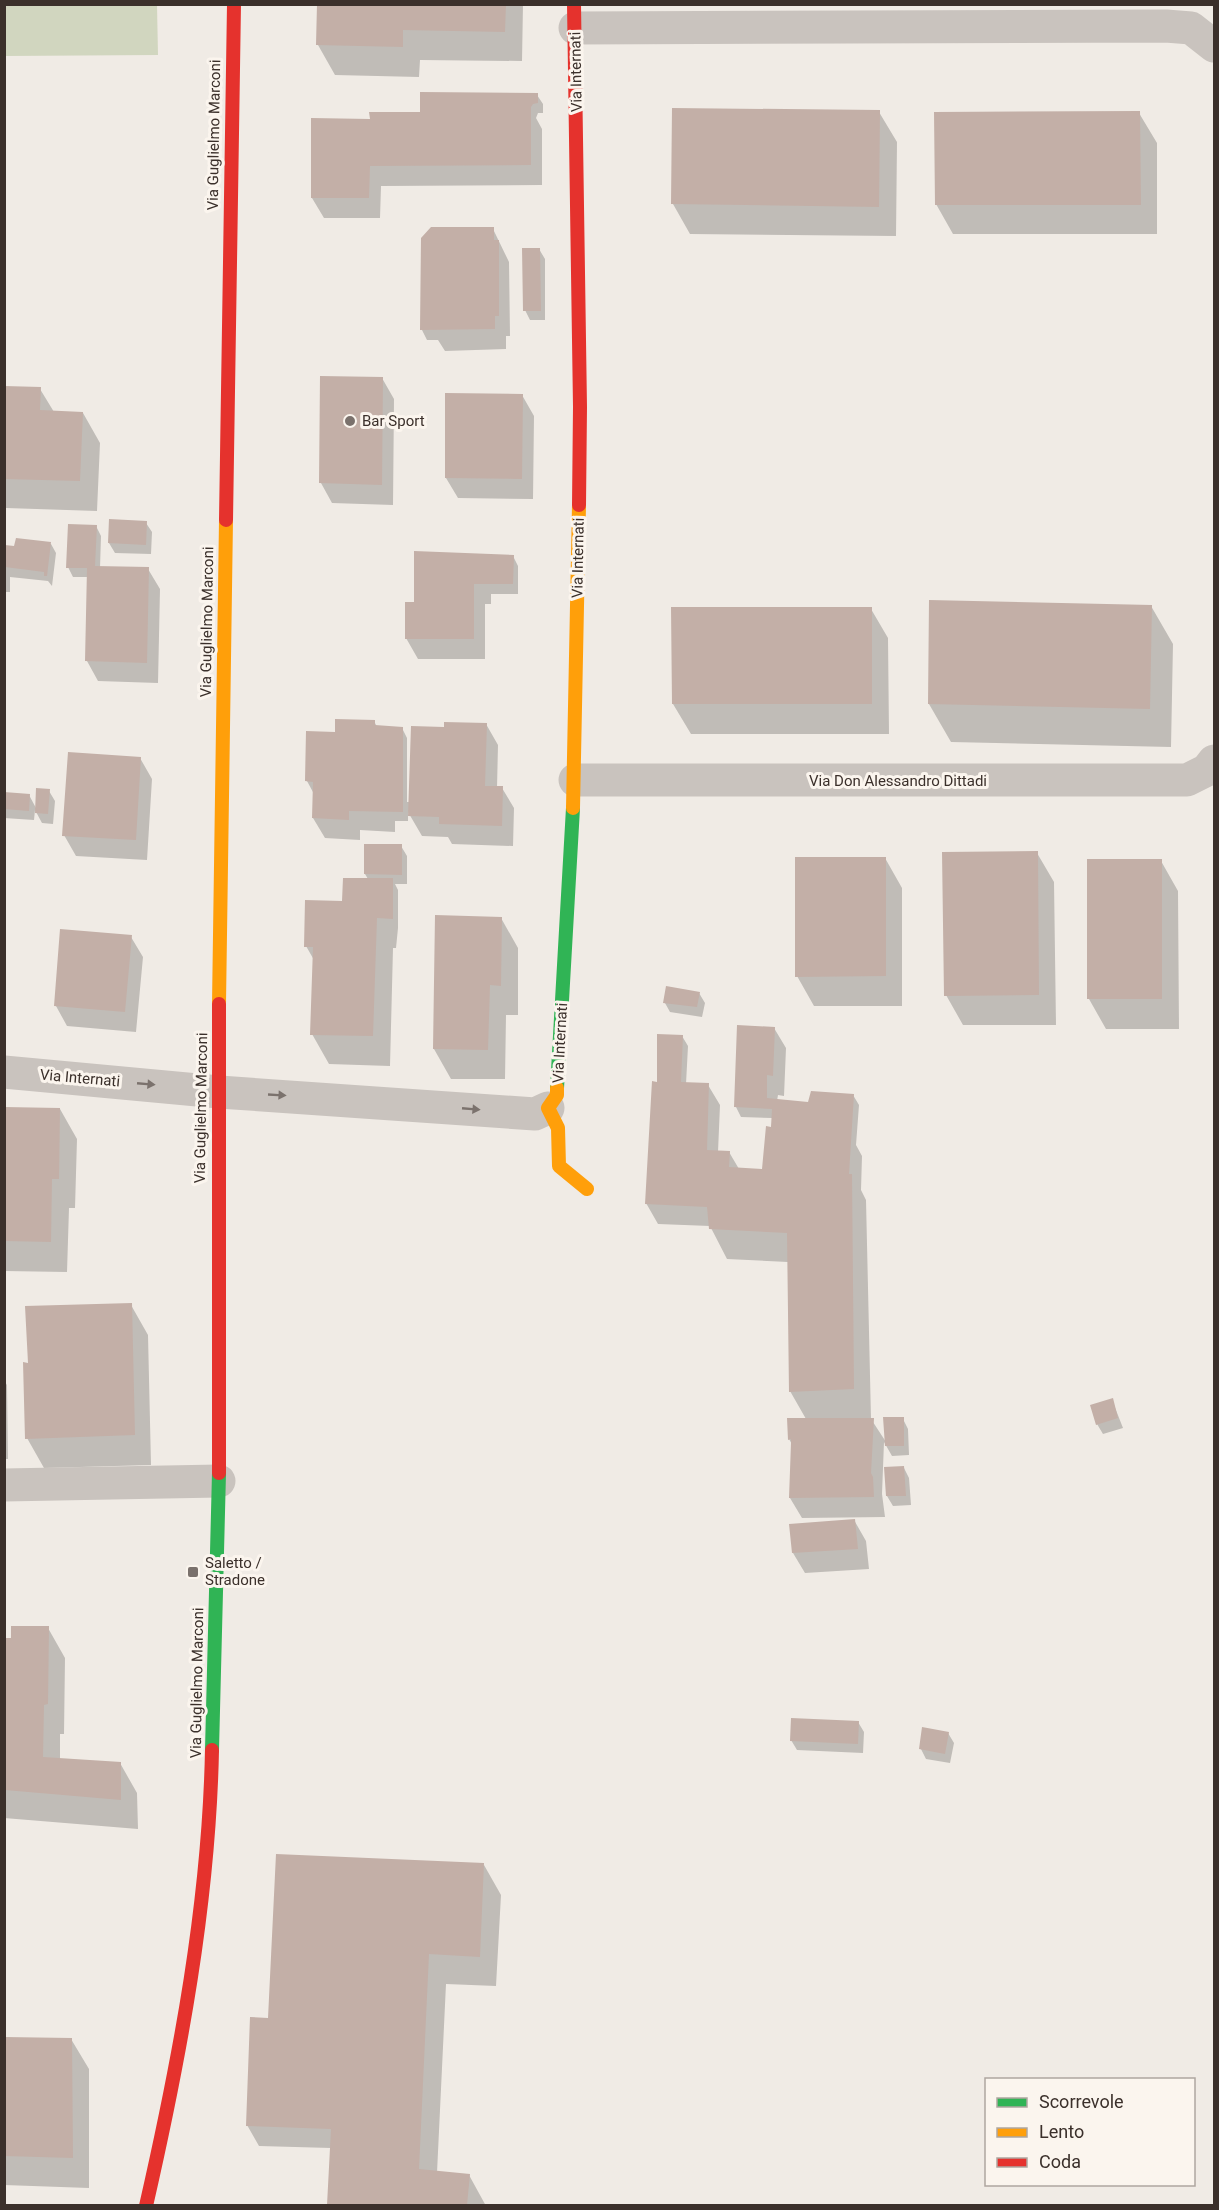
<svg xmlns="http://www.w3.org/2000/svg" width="1219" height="2210" viewBox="0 0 1219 2210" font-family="Roboto,sans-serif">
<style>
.green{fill:#d1d6bf}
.shadow{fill:#0003}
.building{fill:#c3afa7}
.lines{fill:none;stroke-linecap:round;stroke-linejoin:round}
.street{stroke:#c9c3be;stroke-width:33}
.fast{stroke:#30b455;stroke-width:14}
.slow{stroke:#ff9f0a;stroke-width:14}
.jam{stroke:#e5322d;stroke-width:14}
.oneway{fill:#7b726d}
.poi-dot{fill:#7a716c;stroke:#fbf5ee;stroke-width:2}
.labels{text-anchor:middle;stroke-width:6;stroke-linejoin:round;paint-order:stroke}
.street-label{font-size:15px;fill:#3b302b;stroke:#fbf5ee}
.poi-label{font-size:15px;fill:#3b302b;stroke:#fbf5ee;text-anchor:start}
</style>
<rect width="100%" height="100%" fill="#f0ebe5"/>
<path class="green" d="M 4,5 L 157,5 L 158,55 L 5,56 Z"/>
<path class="shadow" d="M 319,4 L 523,4 L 522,61 L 420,60 L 419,77 L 335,75 L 318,45 Z
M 537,95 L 543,104 L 543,113 L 538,113 L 536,118 L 542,129 L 542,185 L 381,186 L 380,218 L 324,218 L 312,198 L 371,121 Z
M 879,112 L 897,142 L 896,236 L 690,234 L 673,204 Z
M 1139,113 L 1157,143 L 1157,234 L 953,234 L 936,204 Z
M 493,229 L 509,262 L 510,336 L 506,336 L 506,349 L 445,351 L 438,340 L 427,340 L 422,330 Z
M 539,249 L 545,259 L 545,320 L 530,320 L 525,310 Z
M 382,378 L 394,399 L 393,505 L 332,503 L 321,483 Z
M 4,387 L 40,389 L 54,412 L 83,413 L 100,443 L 97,511 L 6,508 Z
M 446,394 L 522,395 L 534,416 L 533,499 L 458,498 L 446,478 Z
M 146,523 L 152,532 L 151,554 L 115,553 L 109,543 Z
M 96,526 L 101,536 L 100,568 L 148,569 L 160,589 L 158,683 L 98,681 L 87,661 L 89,577 L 73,577 L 68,567 Z
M 51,544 L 56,553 L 52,586 L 48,581 L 10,577 L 10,592 L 4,592 L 4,547 Z
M 416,553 L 513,556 L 518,566 L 518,594 L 491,594 L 491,604 L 485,604 L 485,659 L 418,659 L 406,638 L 415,604 Z
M 931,602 L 1151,606 L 1173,644 L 1171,747 L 951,742 L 929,704 Z
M 871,609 L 888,638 L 889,734 L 691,734 L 673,704 Z
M 374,721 L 377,727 L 402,728 L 407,738 L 407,802 L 410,802 L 445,729 L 486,724 L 498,745 L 497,788 L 502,788 L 514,808 L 513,846 L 452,844 L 448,837 L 422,836 L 408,812 L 408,821 L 395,821 L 395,832 L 360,830 L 360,840 L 325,838 L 313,818 L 314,794 L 307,781 L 337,734 Z
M 140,758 L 152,779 L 147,860 L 76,856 L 64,835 Z
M 49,791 L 55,801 L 53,824 L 42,823 L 35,810 L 34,820 L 4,818 L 4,793 L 29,795 L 36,808 Z
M 401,846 L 407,856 L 407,884 L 395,884 L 398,890 L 398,928 L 396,948 L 393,948 L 390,1066 L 329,1064 L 312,1034 L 314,960 L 306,946 L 306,902 L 346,901 L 368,879 L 365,874 Z
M 1037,853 L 1054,882 L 1056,1025 L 963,1025 L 946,995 Z
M 885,858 L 902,888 L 902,1006 L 814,1006 L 797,976 Z
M 1088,861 L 1161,861 L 1178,891 L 1179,1029 L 1106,1029 L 1089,999 Z
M 501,918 L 518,948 L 518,1015 L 506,1015 L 505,1079 L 451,1079 L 434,1049 Z
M 131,937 L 143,957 L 136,1032 L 67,1026 L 56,1006 Z
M 699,993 L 705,1003 L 702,1017 L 670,1012 L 665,1003 Z
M 774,1028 L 786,1048 L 784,1096 L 778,1095 L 777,1101 L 807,1103 L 853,1095 L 859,1105 L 856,1145 L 862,1156 L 861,1190 L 866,1200 L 871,1419 L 886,1442 L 903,1419 L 908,1429 L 909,1455 L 892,1456 L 884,1442 L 882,1494 L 885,1517 L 802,1518 L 790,1498 L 793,1446 L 789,1439 L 806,1419 L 790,1391 L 788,1262 L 727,1259 L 710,1226 L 658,1224 L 646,1203 L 658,1083 L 682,1036 L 688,1046 L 686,1084 L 708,1085 L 720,1105 L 718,1152 L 729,1152 L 739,1169 L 763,1170 L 773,1118 L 741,1117 L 736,1107 Z
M 4,1108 L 60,1109 L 77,1139 L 75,1208 L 69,1208 L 67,1272 L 4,1271 Z
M 131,1305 L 148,1335 L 151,1465 L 44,1468 L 27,1438 Z
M 4,1380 L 7,1385 L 8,1459 L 4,1459 Z
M 1112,1400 L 1123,1428 L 1103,1434 L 1097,1424 Z
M 904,1468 L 909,1478 L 911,1505 L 893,1506 L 887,1496 Z
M 854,1520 L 866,1541 L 869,1569 L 805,1573 L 793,1553 L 791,1526 Z
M 48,1628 L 65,1658 L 64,1734 L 60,1734 L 60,1759 L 120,1763 L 137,1793 L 138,1829 L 4,1818 L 4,1640 L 12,1640 Z
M 858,1722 L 864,1732 L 863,1753 L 797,1750 L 791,1740 Z
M 948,1733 L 954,1743 L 950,1763 L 926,1759 L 921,1749 Z
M 484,1865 L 501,1895 L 496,1986 L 446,1984 L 437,2173 L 469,2175 L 486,2206 L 328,2206 L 331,2148 L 259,2146 L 247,2125 L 268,2019 Z
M 4,2038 L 71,2039 L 89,2069 L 89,2188 L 4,2185 Z"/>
<path class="building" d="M 317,4 L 506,4 L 505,32 L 403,30 L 403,47 L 316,45 Z
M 420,92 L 538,93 L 538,103 L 533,104 L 531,107 L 531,165 L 370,166 L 369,198 L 311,198 L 311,118 L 370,119 L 369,112 L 420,112 Z
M 672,108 L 880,110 L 879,207 L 671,204 Z
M 1140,111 L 1141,205 L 935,205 L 934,112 Z
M 431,227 L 494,227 L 494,240 L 499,240 L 499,316 L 495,316 L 495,329 L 420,330 L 421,238 Z
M 522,248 L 540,248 L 541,311 L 523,311 Z
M 320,376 L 383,377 L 382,485 L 319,483 Z
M 4,386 L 41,387 L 40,410 L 83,412 L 80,481 L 4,479 Z
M 445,393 L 523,394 L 522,479 L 445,478 Z
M 109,519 L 147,521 L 146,545 L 108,543 Z
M 68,524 L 97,525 L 95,566 L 149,567 L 147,663 L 85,661 L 87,568 L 66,568 Z
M 16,538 L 51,542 L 47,576 L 44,576 L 44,572 L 5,567 L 5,545 L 14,546 Z
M 414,551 L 514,555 L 513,584 L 474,584 L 474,639 L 405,639 L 405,602 L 414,602 Z
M 929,600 L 1152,605 L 1150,709 L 928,704 Z
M 671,607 L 872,607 L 872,704 L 672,704 Z
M 335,719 L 375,720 L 375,725 L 403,727 L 403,812 L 349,811 L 349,820 L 312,818 L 313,782 L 305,781 L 306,731 L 335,732 Z
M 444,722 L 487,723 L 485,786 L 503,786 L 502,826 L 439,824 L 439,817 L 408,816 L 411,726 L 444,727 Z
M 68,752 L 141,757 L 136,840 L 62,836 Z
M 36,788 L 50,789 L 48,814 L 35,813 Z
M 4,792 L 30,794 L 29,811 L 4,809 Z
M 364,844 L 402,844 L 402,875 L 364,874 Z
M 1038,851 L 1039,995 L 944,996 L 942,852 Z
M 795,857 L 886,857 L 886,976 L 795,977 Z
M 1087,859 L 1162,859 L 1162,999 L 1087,999 Z
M 343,878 L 393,878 L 393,919 L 377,918 L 373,1036 L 310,1035 L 313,947 L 304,947 L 305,900 L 342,901 Z
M 435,915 L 502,917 L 501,986 L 490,985 L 488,1050 L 433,1049 Z
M 60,929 L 132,935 L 125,1012 L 54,1006 Z
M 666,986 L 700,992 L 697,1007 L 663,1003 Z
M 737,1025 L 775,1027 L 773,1076 L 767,1075 L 767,1098 L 808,1102 L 811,1091 L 854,1094 L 849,1174 L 852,1174 L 854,1389 L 789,1392 L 787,1233 L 709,1229 L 707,1207 L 645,1204 L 652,1081 L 657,1082 L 657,1034 L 683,1035 L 681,1082 L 709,1083 L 707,1150 L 730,1151 L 729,1167 L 762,1169 L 766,1126 L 771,1127 L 772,1109 L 734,1107 Z
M 4,1107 L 60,1108 L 59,1179 L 52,1179 L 51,1242 L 4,1241 Z
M 132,1303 L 135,1435 L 25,1439 L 23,1362 L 28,1363 L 25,1306 Z
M 1113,1398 L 1118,1418 L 1096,1425 L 1090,1405 Z
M 883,1417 L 904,1417 L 904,1446 L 885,1446 Z
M 787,1418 L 874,1418 L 871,1473 L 873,1477 L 874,1497 L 789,1498 L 791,1443 L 791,1439 L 788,1440 Z
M 904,1466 L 906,1496 L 886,1496 L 884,1467 Z
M 855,1519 L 858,1549 L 792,1553 L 789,1524 Z
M 11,1626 L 49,1626 L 48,1704 L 44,1705 L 43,1757 L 121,1762 L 121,1800 L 5,1790 L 5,1638 L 11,1638 Z
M 791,1718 L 859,1721 L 858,1744 L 790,1741 Z
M 922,1727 L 949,1732 L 945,1754 L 919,1749 Z
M 276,1854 L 484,1863 L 480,1957 L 429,1954 L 419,2169 L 470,2174 L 467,2205 L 327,2205 L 331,2129 L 246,2126 L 250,2017 L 268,2018 Z
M 4,2037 L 72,2038 L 73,2158 L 4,2156 Z"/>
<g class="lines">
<path class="street" d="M 575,28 L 1166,26 L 1191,28 L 1214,46
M 575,780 L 1187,780 L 1207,770 L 1214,761
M 4,1072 L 219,1092 L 535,1114 L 548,1108
M 4,1485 L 219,1481"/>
<path class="fast" d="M 557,1088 L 573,808
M 212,1750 L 219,1473"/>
<path class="slow" d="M 573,808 L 579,505
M 219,1004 L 226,520
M 557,1088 L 557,1095 L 548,1108 L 558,1128 L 559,1166 L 587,1189"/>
<path class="jam" d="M 574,4 L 580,407 L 579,505
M 226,520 L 234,4
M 219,1004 L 219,1473
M 146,2206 C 180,2057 209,1903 212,1750"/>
</g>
<defs><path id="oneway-solid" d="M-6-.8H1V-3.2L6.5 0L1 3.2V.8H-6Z" transform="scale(1.5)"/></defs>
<g class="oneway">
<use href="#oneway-solid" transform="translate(146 1084) rotate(5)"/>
<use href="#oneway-solid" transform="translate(277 1095) rotate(3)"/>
<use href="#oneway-solid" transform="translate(471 1109) rotate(5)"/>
</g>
<g class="poi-dot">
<circle cx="350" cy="421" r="6"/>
<rect x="187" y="1566" width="12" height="12" rx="3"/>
</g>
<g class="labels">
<g class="street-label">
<text transform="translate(576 72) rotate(-91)" y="5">Via Internati</text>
<text transform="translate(214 135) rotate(-89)" y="5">Via Guglielmo Marconi</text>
<text transform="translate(578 558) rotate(-89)" y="5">Via Internati</text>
<text transform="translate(207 622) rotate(-89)" y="5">Via Guglielmo Marconi</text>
<text x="898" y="786">Via Don Alessandro Dittadi</text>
<text transform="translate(560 1043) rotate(-87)" y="5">Via Internati</text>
<text transform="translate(80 1078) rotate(5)" y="5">Via Internati</text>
<text transform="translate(201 1108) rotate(-89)" y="5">Via Guglielmo Marconi</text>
<text transform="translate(197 1683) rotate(-89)" y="5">Via Guglielmo Marconi</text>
</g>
<g class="poi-label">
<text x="362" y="426">Bar Sport</text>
<text x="205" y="1568">Saletto /<tspan x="205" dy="17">Stradone</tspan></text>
</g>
</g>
<rect width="1219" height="2210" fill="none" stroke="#3b302b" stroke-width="12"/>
<rect x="985" y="2078" width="210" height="108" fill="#fbf5ee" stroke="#aea6a0" stroke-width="1.5"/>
<rect x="997" y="2098" width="30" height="9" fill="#30b455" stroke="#aea6a0" stroke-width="1.5"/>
<text x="1039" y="2108" font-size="18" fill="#3b302b">Scorrevole</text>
<rect x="997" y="2128" width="30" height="9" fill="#ff9f0a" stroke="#aea6a0" stroke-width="1.5"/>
<text x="1039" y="2138" font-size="18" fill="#3b302b">Lento</text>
<rect x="997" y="2158" width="30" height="9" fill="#e5322d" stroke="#aea6a0" stroke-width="1.5"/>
<text x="1039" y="2168" font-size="18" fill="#3b302b">Coda</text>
</svg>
